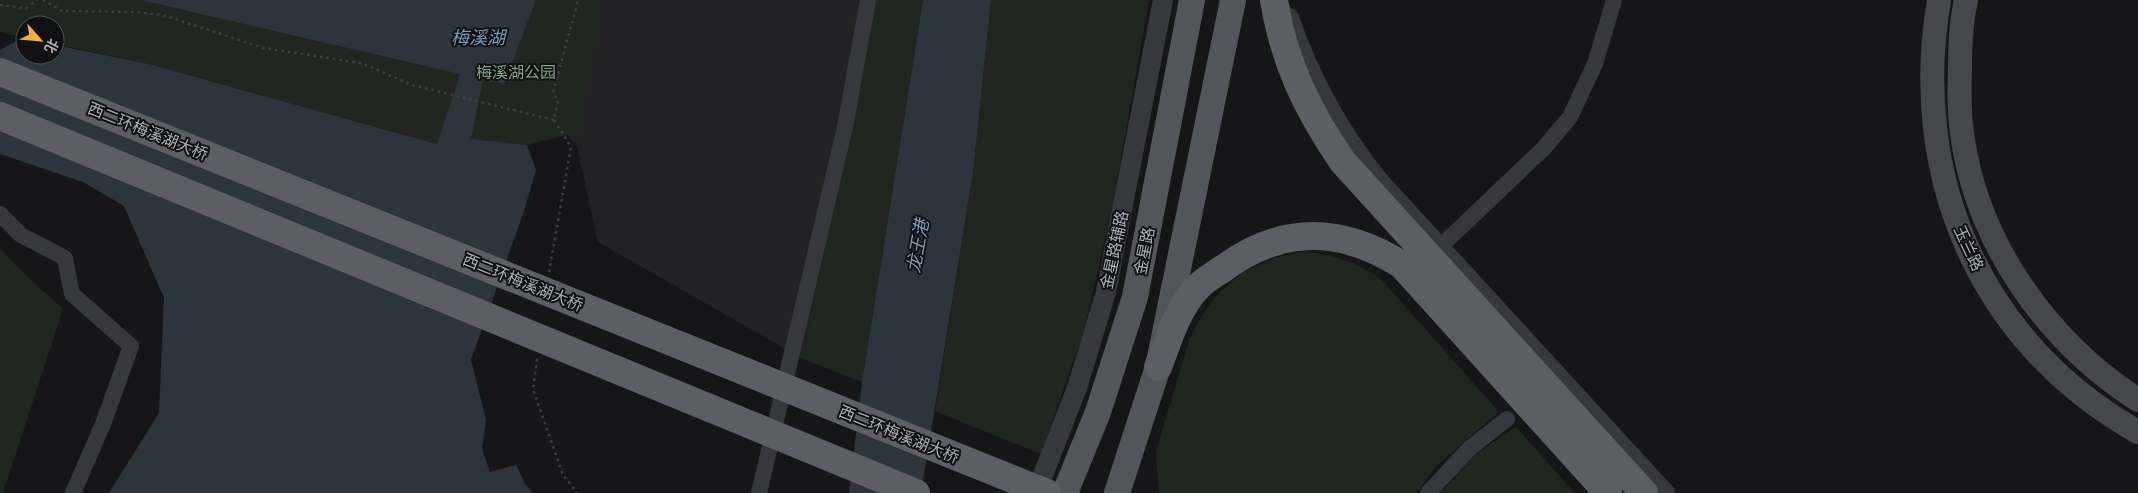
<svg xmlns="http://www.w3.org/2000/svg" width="2138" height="493" viewBox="0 0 2138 493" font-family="Raleway,'Noto Sans SC',sans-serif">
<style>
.built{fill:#222225}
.green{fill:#1e261f}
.water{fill:#2c353c}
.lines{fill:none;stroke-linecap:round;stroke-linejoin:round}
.path{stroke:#3d3f44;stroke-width:2.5;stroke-dasharray:2.5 4;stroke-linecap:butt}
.minor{stroke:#37383d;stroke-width:16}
.tertiary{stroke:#37383d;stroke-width:20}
.secondary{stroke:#45474d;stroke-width:24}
.primary{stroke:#53555c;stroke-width:26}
.trunk{stroke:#5b5e65;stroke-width:28}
.trunk-bridge{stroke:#5b5e65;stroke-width:28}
.labels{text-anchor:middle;stroke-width:4;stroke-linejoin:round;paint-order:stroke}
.park-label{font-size:16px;fill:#7fa381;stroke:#111113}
.street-label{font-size:16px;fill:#a8adb8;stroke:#111113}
.water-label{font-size:18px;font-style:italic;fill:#7f9bb3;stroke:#111113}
</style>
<rect width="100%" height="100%" fill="#161618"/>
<path class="built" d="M 578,0 L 868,0 L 803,359 L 598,242 L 577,147 L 554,120 Z"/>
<path class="green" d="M 0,0 L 603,0 L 580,132 L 527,145 L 471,140 L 437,144 L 149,64 L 55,44 L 55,25 L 25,25 L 25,38 L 0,32 Z
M 868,0 L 923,0 L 862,382 L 803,359 Z
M 991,0 L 1149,0 L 1113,204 L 1084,330 L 1041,454 L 935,411 L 973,173 Z
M 0,248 L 17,267 L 63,309 L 3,493 L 0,493 Z
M 1304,251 C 1334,255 1358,262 1382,280 L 1499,412 L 1436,466 L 1417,493 L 1159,493 L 1156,452 L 1189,340 L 1202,315 L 1219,293 L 1243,272 L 1274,258 Z
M 1516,427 L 1575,493 L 1440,493 L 1477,453 Z"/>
<path class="water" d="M 141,0 L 536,0 L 504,84 L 483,79 L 471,139 L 527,145 L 536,170 L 524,211 L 471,360 L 486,420 L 482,449 L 490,472 L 516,465 L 525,484 L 533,493 L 109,493 L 159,413 L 164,298 L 124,206 L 83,182 L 0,154 L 0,50 L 20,39 L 25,40 L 25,55 L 55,55 L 55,45 L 149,64 L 437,144 L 460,74 Z
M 923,0 L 991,0 L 973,173 L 921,493 L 849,493 L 862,382 Z"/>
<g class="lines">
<path class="path" d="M 43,0 L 62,11 L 135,12 L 163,15 L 264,48 L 361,63 L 412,85 L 554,120 L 558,101 L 553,93 L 578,0
M 0,5 L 26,8 L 37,0
M 549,272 L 571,147 L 554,120
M 537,359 L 533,389 L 563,475 L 577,493"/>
<path class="minor" d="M 0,214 L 21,235 L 65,258 L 72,294 L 131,346 L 103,424 L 73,493
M 1440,247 L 1544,148 L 1570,117 L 1595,64 L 1614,0
M 759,493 L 845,127 L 868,0
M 1428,493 L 1470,448 L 1507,419"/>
<path class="tertiary" d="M 1289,18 C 1310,79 1338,130 1378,180 L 1665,493
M 1036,493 L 1077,388 L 1106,292 L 1163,0"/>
<path class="secondary" d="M 1939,0 C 1909,177 1980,343 2138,432
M 1966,0 C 1961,22 1960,45 1960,68 C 1959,91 1959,117 1963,140 C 1979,246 2049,343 2138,400"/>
<path class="primary" d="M 1065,493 L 1098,412 L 1135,297 L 1192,0
M 1117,493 L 1158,367 L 1233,0"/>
<path class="trunk" d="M 1274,0 C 1284,62 1307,110 1343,162 L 1644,493
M 1158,367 C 1168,341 1177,309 1197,288 C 1204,280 1215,274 1224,268 C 1283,225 1342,227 1402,265 L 1608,493"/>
<path class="trunk-bridge" d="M 0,72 L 1047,493
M 0,116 L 916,493"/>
</g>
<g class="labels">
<g class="park-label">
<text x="516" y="78">梅溪湖公园</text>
</g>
<g class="street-label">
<text transform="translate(148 131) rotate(22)" y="6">西二环梅溪湖大桥</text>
<text transform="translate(1969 248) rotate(65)" y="6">玉兰路</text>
<text transform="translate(1114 250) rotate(-78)" y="6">金星路辅路</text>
<text transform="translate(1144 251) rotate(-79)" y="6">金星路</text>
<text transform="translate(523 282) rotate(22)" y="6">西二环梅溪湖大桥</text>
<text transform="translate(899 434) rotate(22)" y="6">西二环梅溪湖大桥</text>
</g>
<g class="water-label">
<text x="478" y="44">梅溪湖</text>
<text transform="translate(918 246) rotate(-80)" y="6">龙王港</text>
</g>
</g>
<g transform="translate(40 40) rotate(117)"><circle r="24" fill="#111113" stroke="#4d4f55"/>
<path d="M0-4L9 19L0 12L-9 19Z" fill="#f2b134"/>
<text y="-8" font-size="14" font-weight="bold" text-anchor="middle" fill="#a8adb8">北</text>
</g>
</svg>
